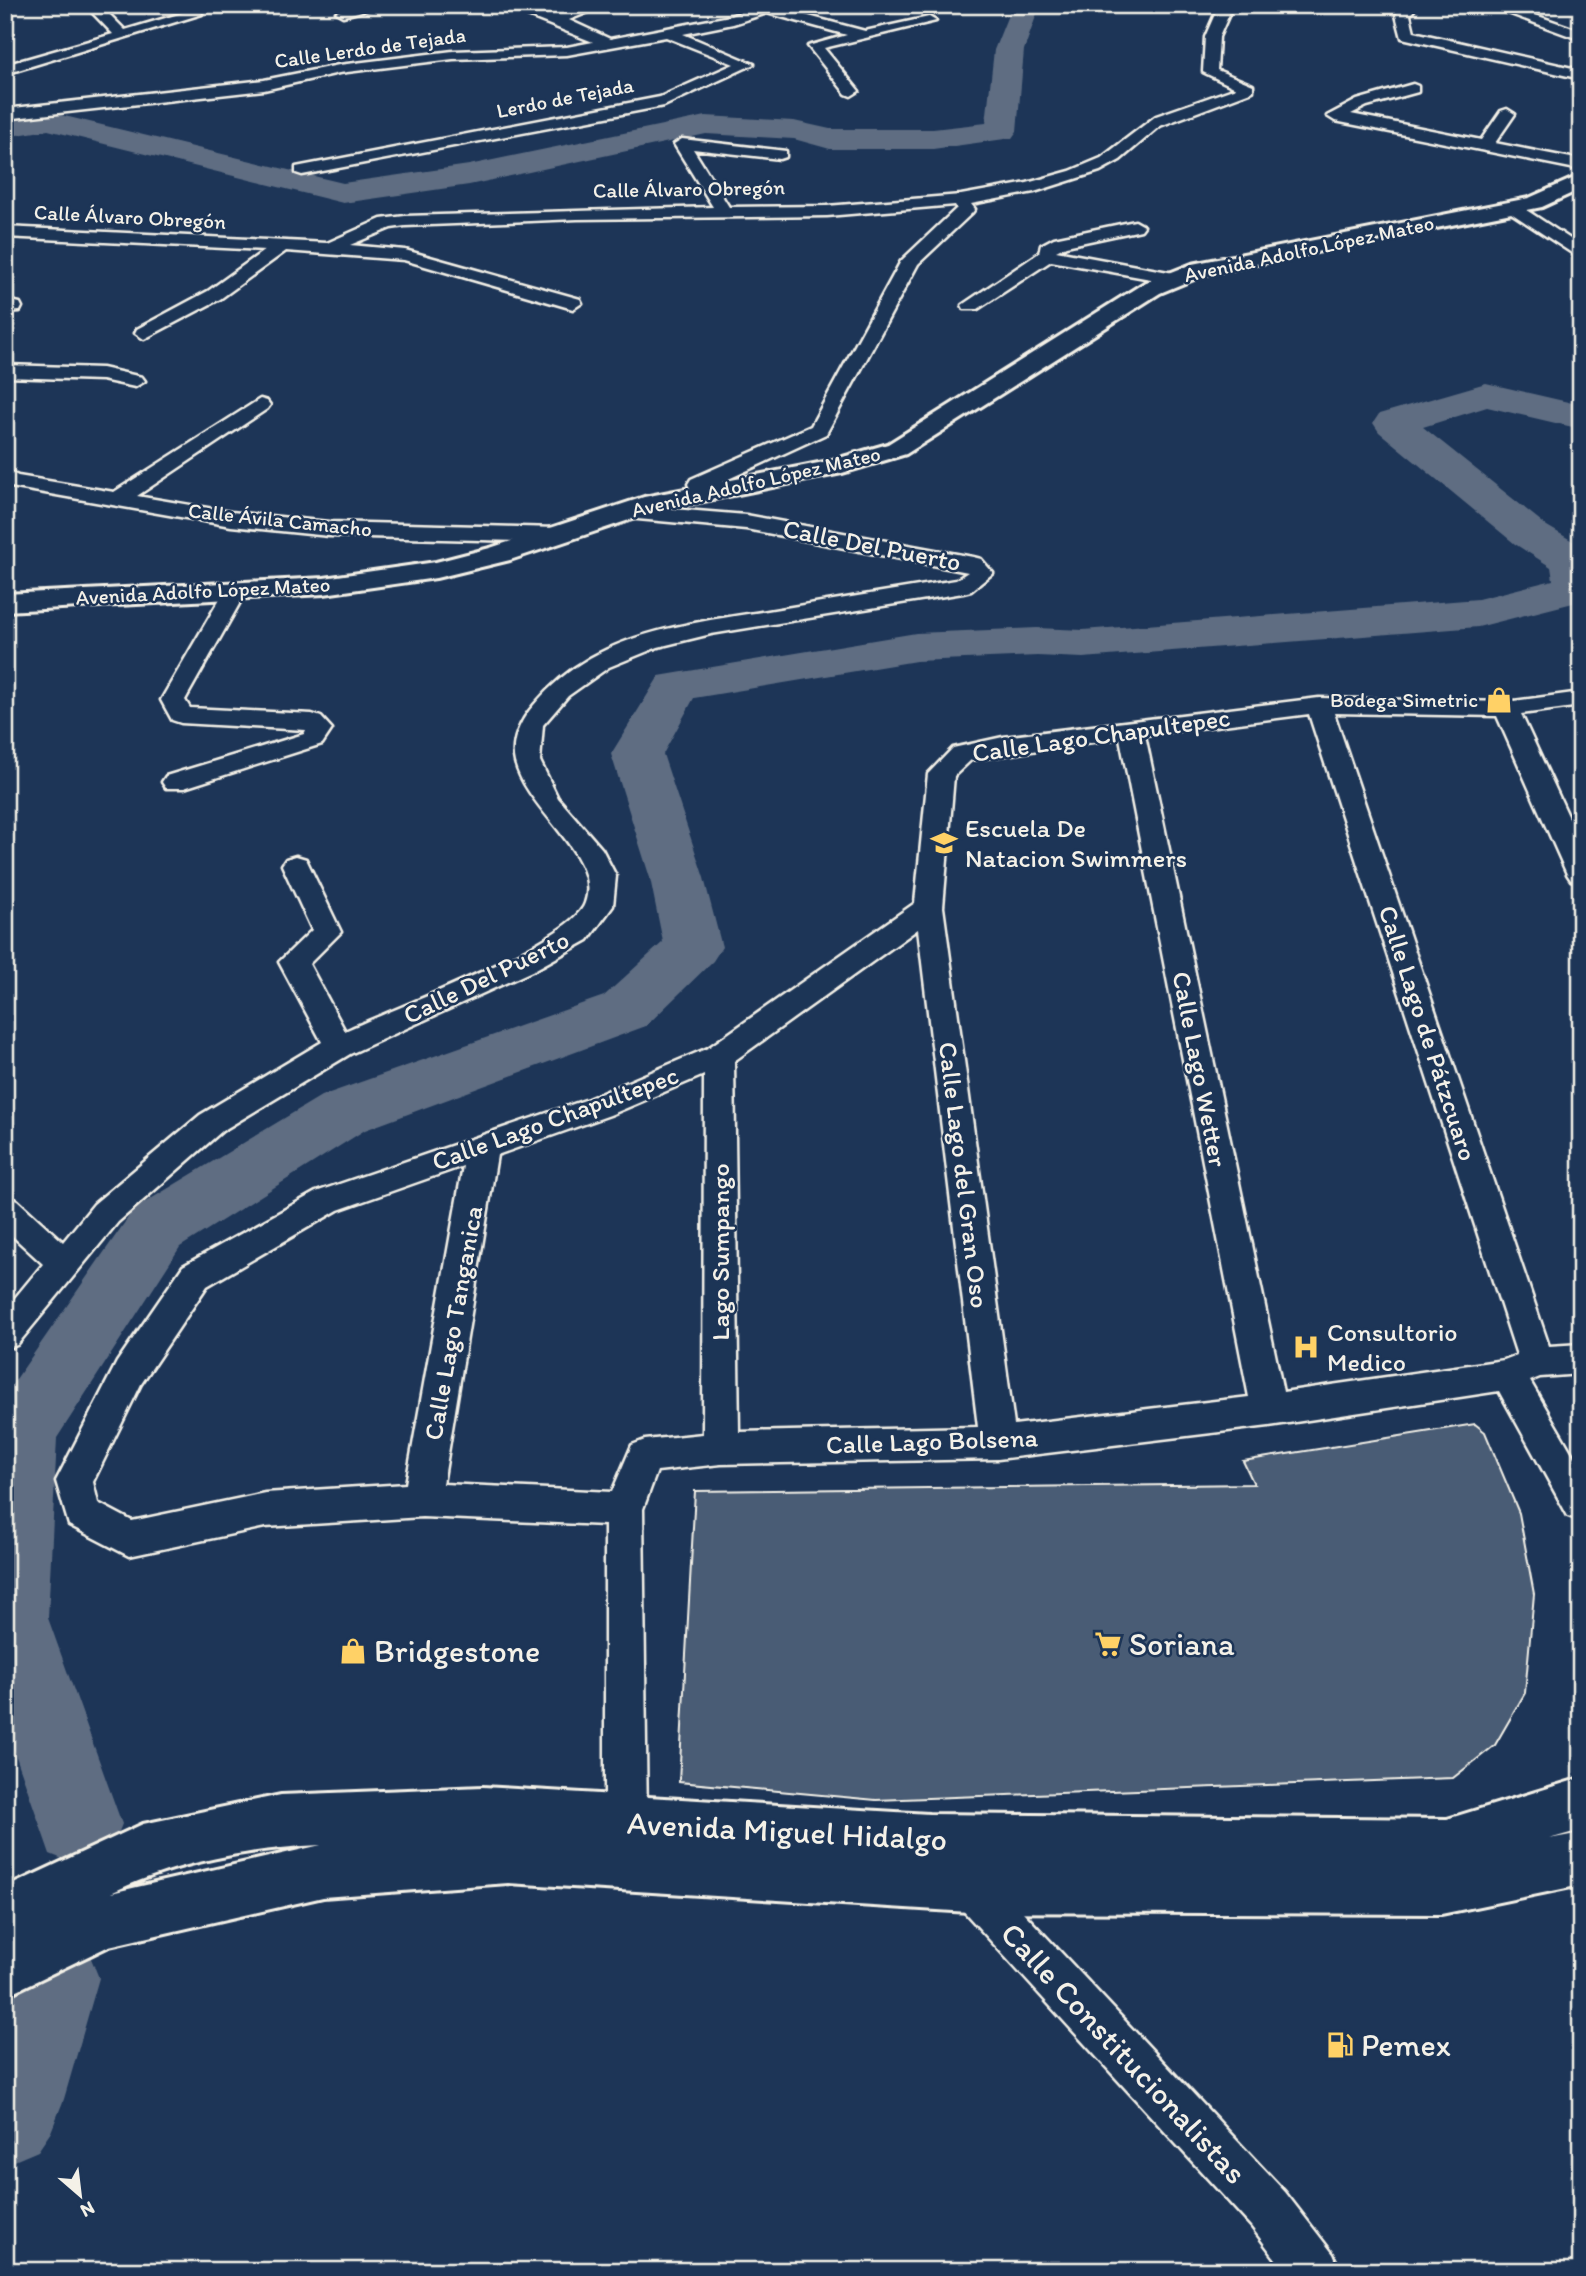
<svg xmlns="http://www.w3.org/2000/svg" width="1586" height="2276" viewBox="0 0 1586 2276" font-family="Itim,sans-serif">
<style>
.lines{fill:none;stroke-linecap:round;stroke-linejoin:round}
.river{fill:#5e6d82;fill-rule:evenodd}
.building{fill:#485b74;stroke:#f4f1e8;stroke-width:2}
.street-casing{stroke:#f4f1e8;stroke-width:5}
.primary-casing{stroke:#f4f1e8;stroke-width:6}
.street{fill:#1d3557;fill-rule:evenodd}
.primary{fill:#1d3557;fill-rule:evenodd}
.labels{text-anchor:middle;stroke-width:5;stroke-linejoin:round;paint-order:stroke}
.far-street-label{font-size:21px;fill:#f4f1e8;stroke:#1d3557}
.far-poi-label{font-size:21px;fill:#f4f1e8;stroke:#1d3557;text-anchor:end}
.street-label{font-size:26px;fill:#f4f1e8;stroke:#1d3557}
.poi-label{font-size:26px;fill:#f4f1e8;stroke:#1d3557;text-anchor:start}
.near-poi-label{font-size:32px;fill:#f4f1e8;stroke:#1d3557;text-anchor:start}
.near-street-label{font-size:32px;fill:#f4f1e8;stroke:#1d3557}
</style>
<rect width="100%" height="100%" fill="#1d3557"/>
<filter id="ink" filterUnits="userSpaceOnUse"><feTurbulence type="fractalNoise" baseFrequency=".0143" numOctaves="2"/><feDisplacementMap in="SourceGraphic" scale="14" xChannelSelector="R" yChannelSelector="G"/><feConvolveMatrix kernelMatrix="1 2 1 2 8 2 1 2 1" color-interpolation-filters="sRGB"/></filter>
<g filter="url(#ink)">
<g class="lines">
<path class="river" d="M 1012,5 L 1040,5 L 1024,50 L 1017,131 L 1012,138 L 933,149 L 830,149 L 794,139 L 706,134 L 469,185 L 343,203 L 48,130 L 5,137 L 5,118 L 48,112 L 343,183 L 469,165 L 706,116 L 794,121 L 830,129 L 933,129 L 986,123 L 994,50 Z
M 1486,383 L 1581,405 L 1581,429 L 1487,407 L 1423,427 L 1547,526 L 1581,546 L 1581,601 L 1478,627 L 1083,658 L 1037,656 L 916,661 L 694,698 L 663,754 L 704,878 L 722,947 L 713,961 L 646,1026 L 365,1130 L 180,1247 L 57,1438 L 48,1618 L 122,1824 L 110,1854 L 80,1866 L 50,1854 L 5,1725 L 5,1395 L 134,1209 L 321,1096 L 604,996 L 663,942 L 650,878 L 611,754 L 659,676 L 916,633 L 1037,628 L 1083,630 L 1478,599 L 1553,580 L 1551,567 L 1515,544 L 1379,432 L 1373,423 L 1379,414 Z
M 54,1933 L 86,1946 L 99,1978 L 64,2099 L 51,2132 L 38,2151 L 5,2165 L 5,1991 L 22,1946 Z"/>
</g>
<path class="building" d="M 1475,1424 L 1485,1432 L 1519,1513 L 1534,1594 L 1525,1693 L 1495,1745 L 1453,1778 L 876,1800 L 679,1782 L 695,1491 L 1254,1484 L 1243,1461 Z"/>
<g class="lines">
<g class="street-casing">
<path id="street" d="M 85,5 L 100,5 L 125,30 L 186,12 L 180,5 L 195,5 L 202,14 L 5,74 L 5,65 L 113,34 Z
M 356,5 L 385,5 L 343,16 L 336,12 Z
M 500,5 L 522,5 L 556,15 L 585,5 L 606,5 L 569,20 L 610,39 L 730,16 L 764,5 L 786,5 L 782,9 L 865,31 L 929,17 L 936,21 L 824,48 L 859,91 L 851,96 L 846,94 L 808,46 L 847,35 L 767,13 L 733,24 L 683,34 L 754,64 L 664,106 L 302,175 L 296,173 L 296,167 L 660,97 L 734,64 L 666,37 L 567,55 L 453,59 L 339,73 L 264,90 L 5,119 L 5,109 L 264,80 L 339,65 L 453,51 L 567,47 L 593,42 Z
M 1219,5 L 1233,5 L 1219,37 L 1217,70 L 1253,85 L 1253,91 L 1160,126 L 1120,160 L 1100,171 L 1034,192 L 971,204 L 975,209 L 972,213 L 918,264 L 826,434 L 711,487 L 714,493 L 703,499 L 695,498 L 688,484 L 691,479 L 811,426 L 901,261 L 957,208 L 955,205 L 827,216 L 577,219 L 405,226 L 391,228 L 350,245 L 405,250 L 580,299 L 582,303 L 573,309 L 404,260 L 286,251 L 220,299 L 144,339 L 135,333 L 137,329 L 208,291 L 265,250 L 5,237 L 5,227 L 327,243 L 381,219 L 405,216 L 713,207 L 674,144 L 682,139 L 786,151 L 786,157 L 780,159 L 693,149 L 729,207 L 827,206 L 961,195 L 1027,183 L 1070,171 L 1101,158 L 1156,116 L 1236,88 L 1203,72 L 1205,37 Z
M 1404,5 L 1418,5 L 1410,15 L 1414,32 L 1581,70 L 1581,79 L 1402,38 L 1396,15 Z
M 1486,5 L 1507,5 L 1581,31 L 1581,40 Z
M 1413,84 L 1418,86 L 1418,92 L 1367,106 L 1351,114 L 1481,140 L 1501,111 L 1507,109 L 1515,114 L 1495,143 L 1581,160 L 1581,170 L 1335,121 L 1327,116 L 1357,100 Z
M 1514,202 L 1581,246 L 1581,259 L 1508,211 L 1505,207 Z
M 1135,221 L 1144,226 L 1141,230 L 1066,246 L 1056,251 L 1179,274 L 1182,278 L 1179,282 L 1173,283 L 1051,261 L 978,309 L 964,309 L 962,305 L 1039,253 L 1041,245 L 1054,238 Z
M 5,300 L 20,303 L 22,307 L 20,311 L 5,312 Z
M 5,365 L 102,368 L 142,377 L 145,381 L 135,387 L 102,380 L 5,377 Z
M 260,399 L 267,401 L 270,405 L 267,409 L 137,496 L 231,512 L 329,522 L 557,528 L 568,535 L 557,542 L 329,536 L 231,526 L 5,486 L 5,470 L 18,476 L 114,492 Z
M 624,505 L 746,515 L 973,557 L 981,559 L 993,573 L 971,591 L 963,593 L 711,634 L 658,647 L 609,667 L 568,696 L 543,725 L 540,761 L 558,798 L 602,849 L 616,876 L 613,906 L 588,940 L 534,970 L 350,1054 L 222,1131 L 118,1222 L 17,1345 L 5,1349 L 5,1310 L 43,1264 L 5,1229 L 5,1196 L 17,1200 L 63,1242 L 94,1204 L 200,1115 L 322,1042 L 279,962 L 312,930 L 282,865 L 286,859 L 296,856 L 306,859 L 341,932 L 309,964 L 345,1031 C 389,1011 572,942 585,903 C 602,856 527,811 515,762 C 510,741 521,720 534,705 C 550,686 569,670 590,658 C 642,628 710,620 768,611 C 831,600 894,590 956,580 L 968,572 L 746,529 L 616,517 L 613,512 L 616,507 Z
M 236,583 L 247,590 L 185,700 L 190,708 L 312,714 L 321,717 L 332,729 L 322,744 L 184,788 L 166,788 L 162,782 L 166,776 L 304,734 L 306,730 L 181,723 L 172,720 L 161,700 L 225,590 Z
M 1581,692 L 1581,706 L 1521,714 L 1581,844 L 1581,883 L 1571,880 L 1567,874 L 1497,716 L 1334,713 L 1549,1346 L 1581,1344 L 1581,1374 L 1540,1377 L 1530,1381 L 1581,1469 L 1581,1521 L 1568,1516 L 1499,1391 L 1269,1426 L 998,1459 L 721,1464 L 657,1471 L 643,1509 L 647,1822 L 641,1837 L 626,1843 L 611,1837 L 605,1822 L 605,1525 L 422,1517 L 265,1527 L 129,1556 L 69,1525 L 56,1481 L 117,1362 L 183,1266 L 316,1192 L 588,1099 L 708,1048 L 915,903 L 928,774 L 953,748 L 1003,737 L 1319,698 L 1506,702 ZM 1309,714 L 1517,1355 L 1504,1360 L 1283,1392 L 1145,735 ZM 1120,738 L 1249,1397 L 1014,1425 L 943,907 L 954,776 L 971,760 ZM 918,929 L 978,1427 L 739,1432 L 734,1061 ZM 704,1075 L 703,1434 L 645,1440 L 632,1445 L 612,1492 L 443,1484 L 497,1155 L 610,1115 ZM 463,1166 L 406,1484 L 265,1493 L 132,1521 L 98,1503 L 93,1482 L 141,1384 L 207,1286 L 338,1210 Z
M 964,1858 L 979,1865 L 1285,2192 L 1333,2254 L 1340,2271 L 1285,2271 L 1251,2226 L 949,1895 L 942,1880 L 949,1865 Z"/>
</g>
<g class="primary-casing">
<path id="primary" d="M 1581,175 L 1581,189 L 1542,207 L 1206,274 L 1160,293 L 906,454 L 842,473 L 659,510 L 510,560 L 436,578 L 324,594 L 5,611 L 5,594 L 324,578 L 436,562 L 490,548 L 644,497 L 829,461 L 888,444 L 1144,283 L 1192,264 L 1529,198 Z
M 1581,1778 L 1581,1830 L 1549,1839 L 1581,1833 L 1581,1885 L 1441,1914 L 969,1912 L 508,1883 L 323,1897 L 109,1946 L 5,1996 L 5,1888 L 143,1824 L 281,1795 L 483,1787 L 929,1814 L 1447,1819 ZM 321,1845 L 111,1893 C 174,1862 252,1848 321,1845 Z"/>
</g>
<use href="#street" class="street"/>
<use href="#primary" class="primary"/>
</g>
</g>
<defs>
<g id="shop-bare" transform="scale(2.1)"><path d="M-5-2.5h2.3a2.7 3.5 0 0 1 5.4 0H5L5.5 6h-11ZM-1.5-2.5h3a1.5 2.3 0 0 0-3 0Z" fill="#ffd166" stroke="#1d3557" stroke-width="2.5" paint-order="stroke"/></g>
<g id="school-bare" transform="scale(2.1)"><path d="M0-5L7-2L0 1L-7-2ZM-4 1L0 2.5L4 1V4Q0 6-4 4Z" fill="#ffd166" stroke="#1d3557" stroke-width="2.5" paint-order="stroke"/></g>
<g id="hospital-bare" transform="scale(2.1)"><path d="M-5-5h3v3.5h4V-5h3V5h-3V1.5h-4V5h-3Z" fill="#ffd166" stroke="#1d3557" stroke-width="2.5" paint-order="stroke"/></g>
<g id="supermarket-bare" transform="scale(2.1)"><path d="M-6-5.5h2.5l.6 2H6L4.5 2H-2.5L-4.4-4H-6ZM-1.5 3.2a1.3 1.3 0 1 0 .1 0ZM3 3.2a1.3 1.3 0 1 0 .1 0Z" fill="#ffd166" stroke="#1d3557" stroke-width="2.5" paint-order="stroke"/></g>
<g id="fuel-bare" transform="scale(2.1)"><path d="M-5.5-6h7V0h2V4h1.3V-2.5L3-4.5l.8-.8L6-3V5H2.5V1h-1V6h-7ZM-4.2-4.7v3.2H.2V-4.7Z" fill="#ffd166" stroke="#1d3557" stroke-width="2.5" paint-order="stroke"/></g>
</defs>
<g fill-rule="evenodd">
<use href="#shop-bare" x="1499" y="700"/>
<use href="#school-bare" x="944" y="843"/>
<use href="#hospital-bare" x="1306" y="1347"/>
<use href="#supermarket-bare" x="1108" y="1644"/>
<use href="#shop-bare" x="353" y="1651"/>
<use href="#fuel-bare" x="1340" y="2045"/>
</g>
<g class="labels">
<g class="far-street-label">
<text transform="translate(370 48) rotate(-8)" y="7">Calle Lerdo de Tejada</text>
<text transform="translate(565 98) rotate(-11)" y="7">Lerdo de Tejada</text>
<text transform="translate(689 189) rotate(-1)" y="7">Calle Álvaro Obregón</text>
<text transform="translate(130 217) rotate(3)" y="7">Calle Álvaro Obregón</text>
<text transform="translate(1309 249) rotate(-12)" y="7">Avenida Adolfo López Mateo</text>
<text transform="translate(756 482) rotate(-13)" y="7">Avenida Adolfo López Mateo</text>
<text transform="translate(280 520) rotate(6)" y="7">Calle Ávila Camacho</text>
<text transform="translate(203 591) rotate(-3)" y="7">Avenida Adolfo López Mateo</text>
</g>
<g class="far-poi-label">
<text x="1478" y="707">Bodega Simetric</text>
</g>
<g class="street-label">
<text transform="translate(872 545) rotate(11)" y="9">Calle Del Puerto</text>
<text transform="translate(1101 735) rotate(-8)" y="9">Calle Lago Chapultepec</text>
<text transform="translate(486 977) rotate(-26)" y="9">Calle Del Puerto</text>
<text transform="translate(1428 1033) rotate(72)" y="9">Calle Lago de Pátzcuaro</text>
<text transform="translate(1200 1069) rotate(79)" y="9">Calle Lago Wetter</text>
<text transform="translate(555 1118) rotate(-20)" y="9">Calle Lago Chapultepec</text>
<text transform="translate(964 1175) rotate(83)" y="9">Calle Lago del Gran Oso</text>
<text transform="translate(720 1252) rotate(-90)" y="9">Lago Sumpango</text>
<text transform="translate(453 1323) rotate(-80)" y="9">Calle Lago Tanganica</text>
<text transform="translate(932 1441) rotate(-2)" y="9">Calle Lago Bolsena</text>
</g>
<g class="poi-label">
<text x="965" y="837">Escuela De<tspan x="965" dy="30">Natacion Swimmers</tspan></text>
<text x="1327" y="1341">Consultorio<tspan x="1327" dy="30">Medico</tspan></text>
</g>
<g class="near-poi-label">
<text x="1129" y="1655">Soriana</text>
<text x="374" y="1662">Bridgestone</text>
<text x="1361" y="2056">Pemex</text>
</g>
<g class="near-street-label">
<text transform="translate(787 1831) rotate(3)" y="11">Avenida Miguel Hidalgo</text>
<text transform="translate(1124 2053) rotate(47)" y="11">Calle Constitucionalistas</text>
</g>
</g>
<rect width="1586" height="2276" fill="none" stroke="#1d3557" stroke-width="28"/>
<rect x="14" y="14" width="1558" height="2248" fill="none" stroke="#f4f1e8" stroke-width="2.5" filter="url(#ink)"/>
<g transform="translate(80 2195) rotate(152)" stroke="#1d3557" stroke-width="5" paint-order="stroke">
<path d="M0-5L12 26L0 18L-12 26Z" fill="#f4f1e8"/>
<text y="-10" font-size="19" font-weight="bold" text-anchor="middle" fill="#f4f1e8">N</text>
</g>
</svg>
